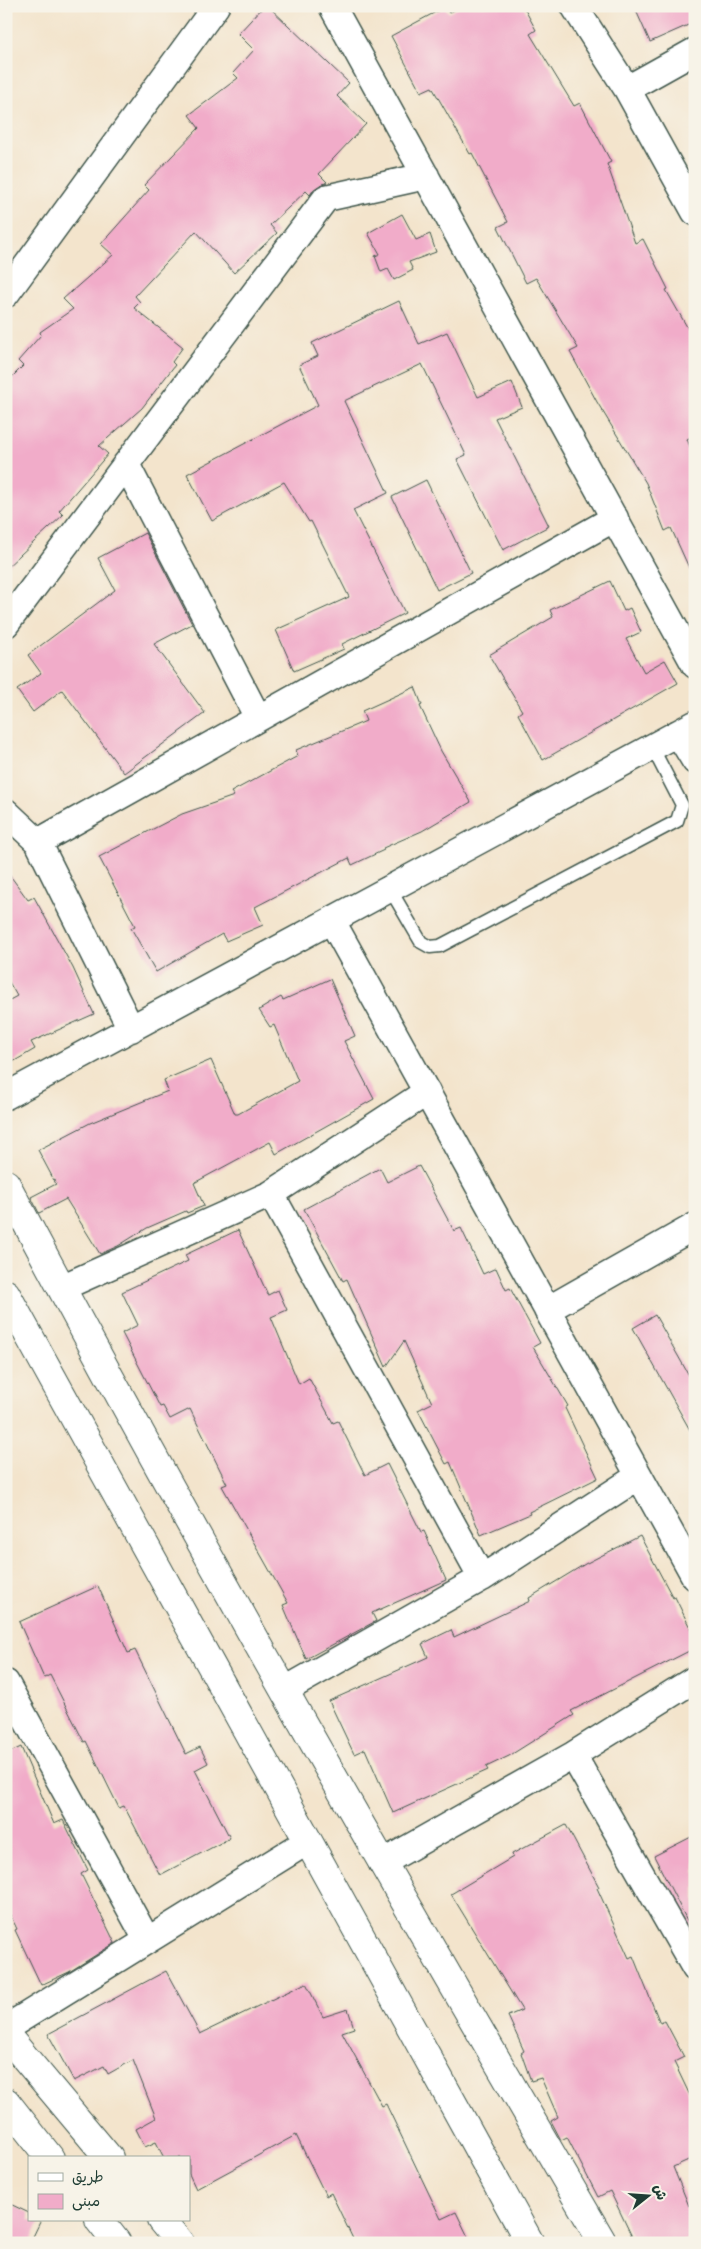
<svg xmlns="http://www.w3.org/2000/svg" width="701" height="2249" viewBox="0 0 701 2249" font-family="Dekko,'Playpen Sans Arabic',sans-serif">
<style>
.building{fill:#f1acc9}
.lines{fill:none;stroke-linecap:round;stroke-linejoin:round}
.service-casing{stroke:#3f564b;stroke-width:15}
.minor-casing{stroke:#3f564b;stroke-width:29}
.tertiary-casing{stroke:#3f564b;stroke-width:30}
.secondary-casing{stroke:#3f564b;stroke-width:30}
.service{stroke:#fff;stroke-width:12}
.minor{stroke:#fff;stroke-width:26}
.tertiary{stroke:#fff;stroke-width:28}
.secondary{stroke:#fff;stroke-width:28}
</style>
<rect width="100%" height="100%" fill="#f7f3e8"/>
<filter id="ink" filterUnits="userSpaceOnUse"><feTurbulence type="fractalNoise" baseFrequency=".02" numOctaves="2"/><feDisplacementMap in="SourceGraphic" scale="10" xChannelSelector="R" yChannelSelector="G"/><feConvolveMatrix kernelMatrix="1 2 1 2 8 2 1 2 1" color-interpolation-filters="sRGB"/></filter>
<filter id="wash" filterUnits="userSpaceOnUse"><feTurbulence type="fractalNoise" baseFrequency=".0096" numOctaves="4" result="noise"/><feDisplacementMap in="SourceGraphic" scale="20" xChannelSelector="R" yChannelSelector="G"/><feGaussianBlur stdDeviation="1.12" result="paint"/><feColorMatrix in="noise" values="0 0 0 0 0 0 0 0 0 0 0 0 0 0 0 0 0 1.4 0 .05"/><feComposite in="paint" operator="in"/></filter>
<g filter="url(#wash)">
<rect width="100%" height="100%" fill="#f3e4cc"/>
<g id="blocks">
<path class="building" d="M 264,6 L 268,6 L 349,83 L 337,96 L 366,124 L 319,174 L 327,182 L 314,189 L 310,195 L 306,191 L 270,225 L 277,233 L 234,273 L 196,231 L 135,296 L 140,302 L 134,308 L 183,347 L 172,362 L 175,365 L 142,408 L 99,446 L 108,454 L 59,511 L 63,515 L 6,568 L 6,383 L 23,366 L 18,361 L 41,335 L 40,332 L 73,309 L 63,299 L 113,255 L 101,244 L 149,190 L 144,185 L 199,128 L 189,115 L 238,78 L 233,73 L 254,50 L 238,34 Z
M 461,6 L 523,6 L 536,30 L 530,34 L 574,106 L 580,103 L 611,162 L 607,164 L 635,243 L 643,239 L 668,289 L 666,290 L 695,341 L 695,435 L 687,439 L 695,459 L 695,581 L 671,528 L 665,531 L 646,483 L 597,402 L 570,352 L 578,348 L 536,278 L 526,283 L 498,227 L 508,222 L 472,153 L 470,154 L 432,87 L 421,92 L 391,36 L 445,7 L 449,13 Z
M 634,6 L 695,6 L 695,22 L 650,42 Z
M 402,214 L 416,240 L 430,234 L 436,252 L 409,262 L 413,270 L 394,280 L 388,269 L 381,272 L 375,256 L 380,254 L 368,233 Z
M 399,301 L 419,344 L 447,332 L 478,397 L 512,382 L 522,407 L 495,418 L 549,526 L 503,550 L 457,459 L 466,455 L 422,364 L 344,401 L 388,493 L 353,510 L 405,613 L 342,644 L 344,649 L 294,671 L 276,630 L 349,597 L 311,521 L 309,522 L 284,482 L 212,521 L 187,474 L 318,405 L 299,365 L 318,356 L 312,343 Z
M 426,480 L 471,573 L 437,590 L 392,497 Z
M 145,533 L 192,624 L 154,644 L 205,713 L 124,773 L 62,690 L 33,712 L 17,690 L 41,673 L 28,655 L 115,590 L 98,558 Z
M 610,581 L 624,611 L 630,608 L 641,632 L 626,639 L 644,672 L 665,660 L 678,683 L 543,760 L 518,714 L 522,711 L 489,655 L 553,617 L 550,610 Z
M 415,687 L 422,705 L 420,706 L 441,751 L 471,802 L 422,831 L 383,848 L 384,850 L 352,865 L 349,858 L 255,907 L 263,925 L 226,941 L 222,934 L 156,972 L 131,928 L 135,926 L 99,857 L 182,814 L 234,796 L 231,792 L 298,756 L 296,750 L 366,721 L 362,711 Z
M 6,870 L 28,900 L 34,897 L 73,968 L 94,1014 L 31,1042 L 35,1049 L 6,1066 L 6,1002 L 17,996 L 6,977 Z
M 330,979 L 355,1036 L 344,1041 L 374,1099 L 276,1154 L 270,1142 L 194,1183 L 204,1206 L 187,1213 L 186,1211 L 147,1228 L 118,1246 L 100,1254 L 66,1199 L 39,1213 L 31,1197 L 56,1184 L 38,1150 L 90,1123 L 168,1091 L 164,1080 L 211,1060 L 235,1114 L 238,1114 L 298,1081 L 274,1025 L 270,1027 L 259,1010 L 281,997 L 283,1000 Z
M 419,1166 L 454,1231 L 461,1228 L 483,1274 L 496,1268 L 506,1290 L 510,1288 L 540,1343 L 533,1347 L 568,1406 L 565,1408 L 598,1478 L 529,1512 L 530,1514 L 481,1535 L 450,1462 L 446,1464 L 418,1410 L 432,1403 L 404,1341 L 386,1367 L 347,1279 L 343,1281 L 304,1209 L 380,1168 L 387,1182 Z
M 238,1230 L 268,1295 L 278,1290 L 287,1310 L 271,1317 L 299,1384 L 309,1378 L 333,1423 L 338,1421 L 365,1475 L 387,1464 L 421,1532 L 424,1531 L 446,1580 L 372,1613 L 376,1621 L 306,1659 L 283,1605 L 288,1603 L 222,1486 L 227,1484 L 190,1409 L 170,1419 L 163,1406 L 160,1407 L 122,1333 L 138,1325 L 122,1292 L 188,1261 L 185,1255 Z
M 655,1315 L 695,1386 L 695,1439 L 633,1328 Z
M 640,1536 L 673,1598 L 675,1597 L 695,1638 L 695,1648 L 571,1711 L 574,1715 L 509,1756 L 486,1767 L 488,1770 L 393,1813 L 365,1749 L 354,1754 L 329,1701 L 428,1657 L 422,1644 L 451,1630 L 454,1637 L 530,1601 L 529,1598 L 585,1564 Z
M 98,1586 L 128,1653 L 135,1650 L 186,1754 L 200,1747 L 208,1763 L 195,1770 L 230,1838 L 160,1875 L 124,1806 L 119,1808 L 86,1741 L 84,1742 L 50,1675 L 44,1678 L 19,1622 Z
M 21,1747 L 54,1824 L 63,1820 L 88,1870 L 81,1874 L 115,1943 L 69,1972 L 41,1985 L 15,1930 L 17,1929 L 6,1906 L 6,1754 Z
M 566,1825 L 599,1887 L 597,1888 L 629,1958 L 633,1956 L 660,2023 L 665,2021 L 684,2057 L 674,2062 L 695,2106 L 695,2157 L 673,2167 L 689,2206 L 695,2203 L 695,2236 L 679,2243 L 635,2243 L 610,2191 L 598,2197 L 567,2137 L 561,2140 L 551,2121 L 558,2117 L 541,2078 L 531,2081 L 521,2053 L 524,2051 L 508,2016 L 522,2010 L 451,1894 L 513,1857 L 512,1854 Z
M 695,1835 L 695,1936 L 654,1856 Z
M 166,1971 L 200,2034 L 306,1983 L 323,2017 L 348,2009 L 354,2028 L 342,2032 L 382,2106 L 386,2104 L 441,2219 L 456,2212 L 471,2243 L 355,2243 L 331,2193 L 326,2196 L 296,2135 L 196,2189 L 189,2174 L 189,2158 L 164,2158 L 156,2142 L 145,2147 L 136,2129 L 156,2118 L 133,2060 L 108,2074 L 104,2066 L 74,2081 L 48,2034 Z
M 6,2202 L 29,2213 L 29,2220 L 41,2220 L 30,2243 L 6,2243 Z"/>
</g>
</g>
<g filter="url(#ink)">
<use href="#blocks" fill-opacity="0" stroke="#3f564b" stroke-width="1"/>
<g class="lines">
<g class="service-casing">
<path id="service" d="M 390,889 L 421,942 L 430,947 L 440,946 L 677,821 L 682,805 L 652,747"/>
</g>
<g class="minor-casing">
<path id="minor" d="M 332,6 L 695,665
M 574,6 L 627,89 L 695,212
M 627,89 L 695,51
M 6,294 L 216,6
M 126,464 L 258,718
M 6,624 L 326,198 L 426,176
M 678,733 L 695,761
M 6,812 L 38,842 L 131,1029
M 38,842 L 615,518
M 332,921 L 695,1577
M 6,1096 L 695,724
M 271,1194 L 482,1578
M 61,1288 L 271,1194 L 427,1092
M 547,1310 L 695,1226
M 6,1683 L 147,1940
M 285,1690 L 482,1578 L 639,1476
M 573,1755 L 695,1968
M 382,1863 L 573,1755 L 695,1679
M 6,2028 L 308,1841"/>
</g>
<g class="tertiary-casing">
<path id="tertiary" d="M 6,2035 L 109,2158
M 6,2102 L 50,2158
M 99,2220 L 117,2243
M 161,2220 L 180,2243"/>
</g>
<g class="secondary-casing">
<path id="secondary" d="M 6,1184 C 195,1542 399,1893 603,2243
M 6,1294 L 530,2243"/>
</g>
<use href="#service" class="service"/>
<use href="#minor" class="minor"/>
<use href="#tertiary" class="tertiary"/>
<use href="#secondary" class="secondary"/>
</g>
</g>
<rect width="701" height="2249" fill="none" stroke="#f7f3e8" stroke-width="25"/>
<rect x="28" y="2156" width="162" height="65" fill="#f7f3e8" stroke="#a1aaa0"/>
<rect x="38" y="2173" width="25" height="8" fill="#ffffff" stroke="#a1aaa0"/>
<text x="72" y="2182" font-size="15" fill="#1f3d34">طريق</text>
<rect x="38" y="2194" width="25" height="15" fill="#f1acc9" stroke="#a1aaa0"/>
<text x="72" y="2206" font-size="15" fill="#1f3d34">مبنى</text>
<g transform="translate(648 2196) rotate(73)" stroke="#f7f3e8" stroke-width="4" paint-order="stroke">
<path d="M0-4L9 19L0 12L-9 19Z" fill="#1f3d34"/>
<text y="-8" font-size="14" font-weight="bold" text-anchor="middle" fill="#1f3d34">ش</text>
</g>
</svg>
